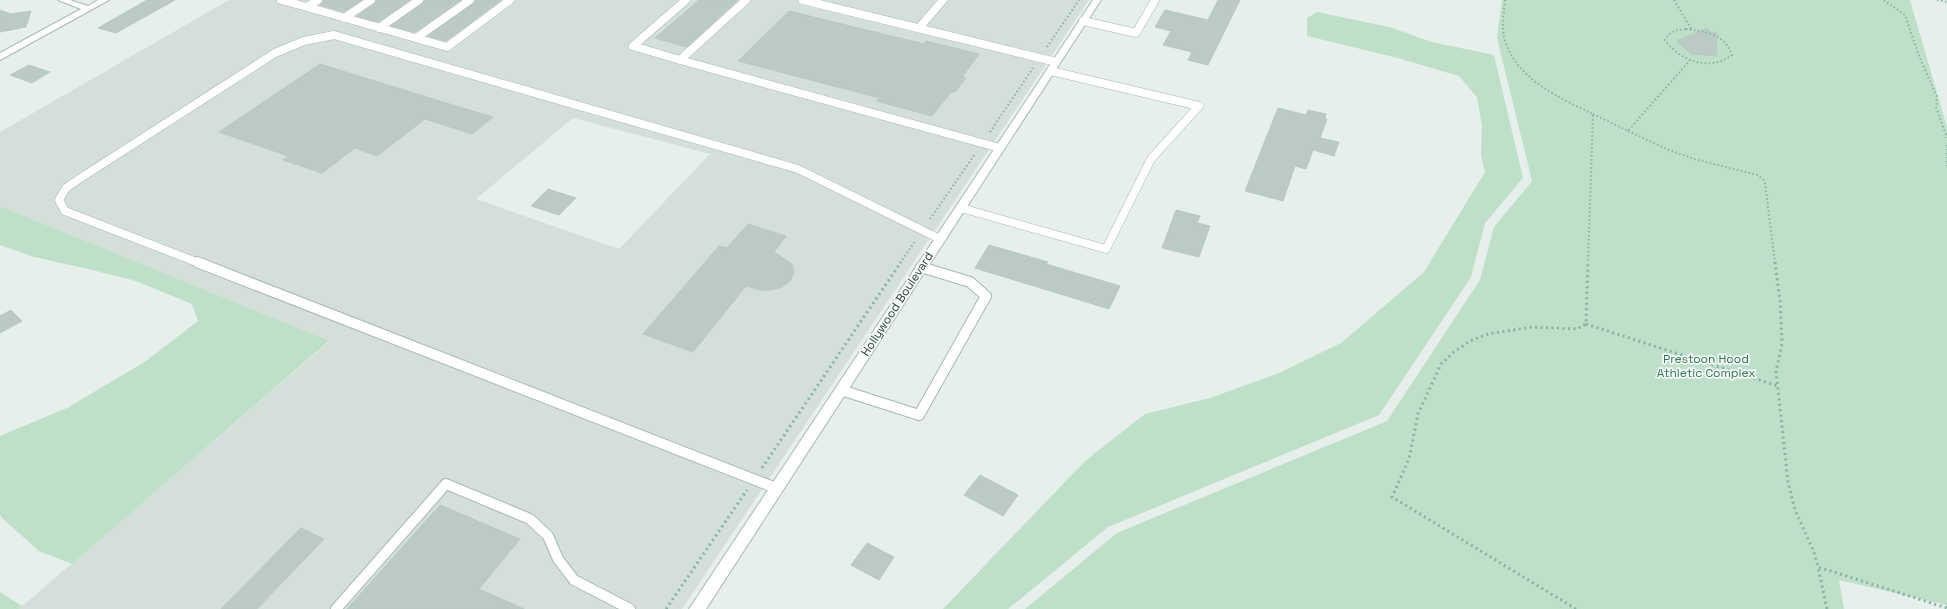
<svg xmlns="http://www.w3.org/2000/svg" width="1947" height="609" viewBox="0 0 1947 609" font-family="'Space Grotesk',sans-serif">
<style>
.built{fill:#d4dfda;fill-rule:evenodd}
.green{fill:#bfe0c8}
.building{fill:#bbcac4;stroke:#b8c9c2}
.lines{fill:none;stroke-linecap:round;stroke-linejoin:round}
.service-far1-casing{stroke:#a8b8b2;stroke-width:9}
.service-casing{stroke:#a8b8b2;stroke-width:12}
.minor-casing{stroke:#a8b8b2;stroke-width:2}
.tertiary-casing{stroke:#a8b8b2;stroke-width:2}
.path-far1{stroke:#86b3a5;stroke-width:2;stroke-dasharray:1.5 2.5;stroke-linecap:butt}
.path{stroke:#86b3a5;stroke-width:3;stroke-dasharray:2 3.5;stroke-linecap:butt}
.service-far1{stroke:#fff;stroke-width:8}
.service{stroke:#fff;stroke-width:10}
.minor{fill:#fff;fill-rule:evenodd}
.tertiary{fill:#fff;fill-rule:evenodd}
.labels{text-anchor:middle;stroke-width:3.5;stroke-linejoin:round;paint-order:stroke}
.street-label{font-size:12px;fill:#24423a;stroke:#f7fbf9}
.park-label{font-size:12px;fill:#2d7a4b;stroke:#f7fbf9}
</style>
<rect width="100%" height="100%" fill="#e6efeb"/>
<path class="built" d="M 229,0 L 1089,0 L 682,609 L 19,609 L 329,342 L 0,206 L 0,132 ZM 573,118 L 710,154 L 619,249 L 476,199 Z"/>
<path class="green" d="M 1502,0 L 1910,0 L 1947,127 L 1947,605 L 1839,580 L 1844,609 L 1025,609 L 1117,533 L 1387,421 L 1480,280 L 1494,227 L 1532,181 L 1497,38 Z
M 1317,12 L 1389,27 L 1432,42 L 1494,55 L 1523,178 L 1485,223 L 1471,277 L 1379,415 L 1108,527 L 1008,609 L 943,609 L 1085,461 L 1145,414 L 1210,398 L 1279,373 L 1341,343 L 1424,272 L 1485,172 L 1481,155 L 1482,126 L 1477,97 L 1459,76 L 1394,57 L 1307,36 L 1307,18 Z
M 0,206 L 329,341 L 72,564 L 39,551 L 2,518 L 0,514 L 0,436 L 67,408 L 146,361 L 198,321 L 192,304 L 136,281 L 88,269 L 34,257 L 0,245 Z
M 0,592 L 22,606 L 19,609 L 0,609 Z"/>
<path class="building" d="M 147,0 L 175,0 L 116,33 L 98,28 Z
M 323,0 L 362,0 L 344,12 L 320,5 Z
M 376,0 L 410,0 L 378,22 L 357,16 L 374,4 Z
M 424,0 L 461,0 L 415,32 L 391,26 L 422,4 Z
M 475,0 L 501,0 L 446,41 L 428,36 L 473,4 Z
M 699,0 L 738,0 L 687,47 L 655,38 Z
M 1218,0 L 1240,0 L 1208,65 L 1188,60 L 1192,52 L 1163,45 L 1171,31 L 1155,27 L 1165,10 L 1208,20 Z
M 0,10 L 11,14 L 31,11 L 26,27 L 0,32 Z
M 789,11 L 924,44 L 926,41 L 979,54 L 962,77 L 966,78 L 955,92 L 951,92 L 932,116 L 876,101 L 879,98 L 738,61 Z
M 1707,28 L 1710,32 L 1716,32 L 1717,56 L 1691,54 L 1677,41 Z
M 320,64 L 446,103 L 493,117 L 472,134 L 425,119 L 377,156 L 355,148 L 322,173 L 283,160 L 288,156 L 219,132 Z
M 29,65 L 50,72 L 32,83 L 10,75 Z
M 1278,108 L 1306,115 L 1308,110 L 1326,114 L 1325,119 L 1327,119 L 1320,138 L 1339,142 L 1334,156 L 1313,150 L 1306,169 L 1295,166 L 1283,201 L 1245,191 Z
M 548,189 L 576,198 L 559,215 L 531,206 Z
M 1176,210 L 1200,216 L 1197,223 L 1210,226 L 1199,257 L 1162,248 Z
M 748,224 L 786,236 L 774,252 L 792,264 L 794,272 L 791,280 L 782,287 L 771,290 L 760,290 L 746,286 L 693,352 L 643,334 L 719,246 L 727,248 Z
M 989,245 L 1048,262 L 1046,264 L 1120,286 L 1109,309 L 975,268 Z
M 11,310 L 22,321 L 0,333 L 0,316 Z
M 980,475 L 1018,495 L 1003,516 L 964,495 Z
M 440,505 L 520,539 L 479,589 L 524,609 L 347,609 Z
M 301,528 L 324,539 L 257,609 L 221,609 Z
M 867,543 L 894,557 L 879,580 L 851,565 Z"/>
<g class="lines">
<g class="service-far1-casing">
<path id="service-far1" d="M 281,0 L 307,7 L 318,0
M 746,0 L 680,60 L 1000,148
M 803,0 L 1056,62
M 307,7 L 447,47 L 510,0
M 344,18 L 371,0
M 1083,21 L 1136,33 L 1155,0
M 379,28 L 419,0
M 919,28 L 943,0
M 416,38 L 470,0
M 680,60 L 633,46 L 686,0
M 961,208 L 1106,249 L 1151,159 L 1199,106 L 1051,71
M 199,263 L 65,211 L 59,200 L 66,188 L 79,179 L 275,53 L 304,41 L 334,35 L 798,169 L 940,239"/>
</g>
<g class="service-casing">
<path id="service" d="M 197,262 L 776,488
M 841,390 L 919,415 L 986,296 L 970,282 L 921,267
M 336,609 L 446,484 L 530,519 L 548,536 L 558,559 L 574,580 L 630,609"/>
</g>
<g class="minor-casing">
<path id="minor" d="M 58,0 L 70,0 L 88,6 L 98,0 L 109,0 L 0,60 L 0,53 L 81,9 Z"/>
</g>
<g class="tertiary-casing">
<path id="tertiary" d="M 1093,0 L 1101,0 L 706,609 L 689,609 Z"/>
</g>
<path class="path-far1" d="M 1505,0 C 1504,13 1501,27 1505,40 C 1516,79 1560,98 1593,114 L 1588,263
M 1674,0 L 1692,30
M 1884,0 L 1905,15 L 1919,56 L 1937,97 L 1936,107 L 1947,138
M 1937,0 L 1947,2
M 1686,29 C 1705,31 1726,35 1732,55 C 1710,72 1680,61 1665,40 C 1670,31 1676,30 1686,29 Z
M 1047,47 L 1079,0
M 1593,114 L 1628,131 L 1691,59
M 1628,131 L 1669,150 L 1694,159 L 1757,175 L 1763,179 L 1765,183 L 1775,263
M 990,132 L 1033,68
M 1947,145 L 1947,169
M 930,219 L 975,154
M 900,263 L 916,240"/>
<path class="path" d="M 1775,262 L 1780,301 L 1782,344 L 1776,371 L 1788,482 L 1795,510 L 1814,552 L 1818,567
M 1586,324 L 1778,386
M 762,468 L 901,262
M 666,609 L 747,490
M 1576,609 L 1392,497 L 1409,459 L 1418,414 L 1441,364 L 1454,352 L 1470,341 L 1488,334 L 1532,327 L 1577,329 L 1586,324 L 1588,262
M 1827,609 L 1818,567 L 1947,608"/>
<use href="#service-far1" class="service-far1"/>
<use href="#service" class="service"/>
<use href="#minor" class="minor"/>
<use href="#tertiary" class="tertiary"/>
</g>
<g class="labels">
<g class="street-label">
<text transform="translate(897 304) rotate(-57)" y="4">Hollywood Boulevard</text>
</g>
<g class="park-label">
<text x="1706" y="363">Prestoon Hood<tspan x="1706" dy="14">Athletic Complex</tspan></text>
</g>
</g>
</svg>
